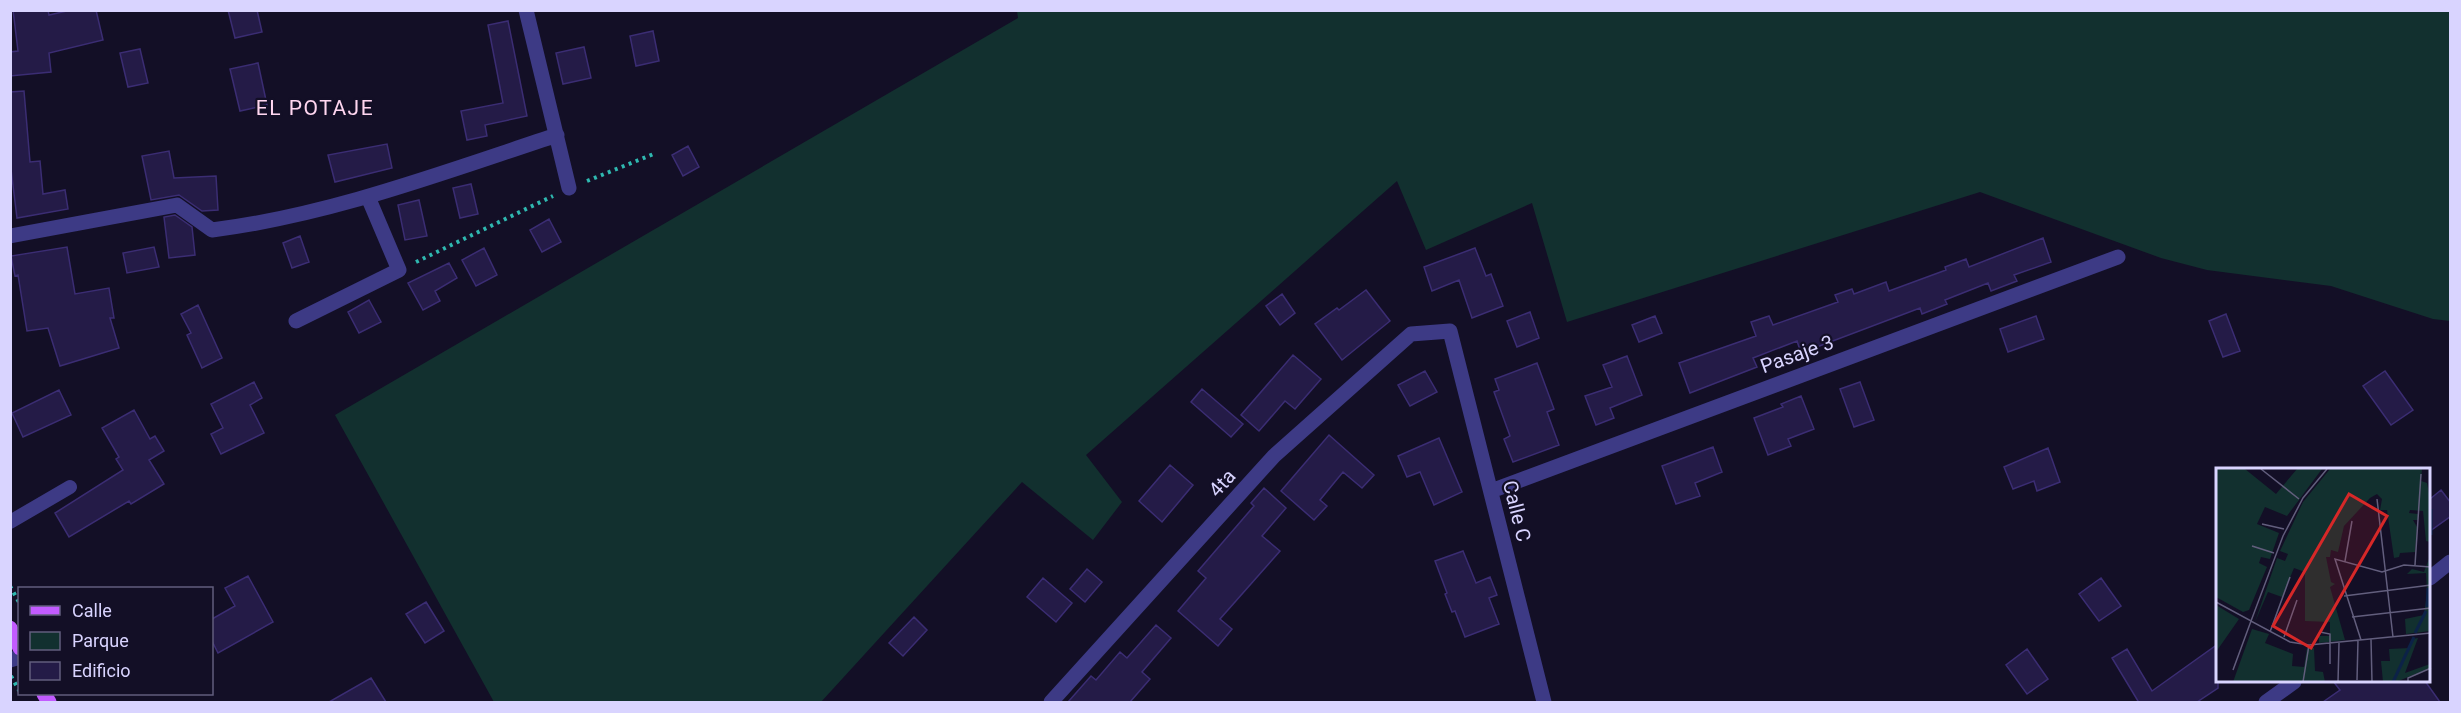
<svg xmlns="http://www.w3.org/2000/svg" width="2461" height="713" viewBox="0 0 2461 713" font-family="Roboto,sans-serif">
<style>
.green{fill:#12302f}
.building{fill:#241b47;stroke:#3b2d73;stroke-width:1.5}
.lines{fill:none;stroke-linecap:round;stroke-linejoin:round}
.path{stroke:#2fb8b0;stroke-width:4;stroke-dasharray:3 4.5;stroke-linecap:butt}
.lane{stroke:#3d3a85;stroke-width:14}
.street{stroke:#3d3a85;stroke-width:15}
.primary{stroke:#c25bff;stroke-width:15}
.labels{text-anchor:middle;stroke-width:4.5;stroke-linejoin:round;paint-order:stroke}
.street-label{font-size:20px;fill:#d9d4ff;stroke:#130f26}
.neighbourhood-label{font-size:21px;letter-spacing:1.5px;fill:#ffd6f0;stroke:#130f26}
.inset-river{fill:none;stroke:#0c2248;stroke-width:3}
.inset-road{fill:none;stroke:#625e7d;stroke-width:1.5}
.view{fill:#d62828;fill-opacity:0.15;stroke:#d62828;stroke-width:3}
.inset-edge{fill:none;stroke:#d9d4ff;stroke-width:3}
</style>
<rect width="100%" height="100%" fill="#130f26"/>
<path class="green" d="M 1017,11 L 2450,11 L 2450,321 L 2433,319 L 2331,286 L 2207,270 L 2161,258 L 1980,192 L 1567,322 L 1532,203 L 1426,250 L 1397,181 L 1086,455 L 1122,502 L 1093,540 L 1022,482 L 821,702 L 494,702 L 335,415 L 1018,18 Z"/>
<path class="building" d="M 13,10 L 48,10 L 49,15 L 71,10 L 96,10 L 103,40 L 49,53 L 51,72 L 10,76 L 10,52 L 18,51 Z
M 228,10 L 257,10 L 262,32 L 235,38 Z
M 508,21 L 527,116 L 485,125 L 487,136 L 467,140 L 461,111 L 503,103 L 488,25 Z
M 653,31 L 659,61 L 636,66 L 630,36 Z
M 584,47 L 591,78 L 563,84 L 556,53 Z
M 140,49 L 148,83 L 128,87 L 120,53 Z
M 258,63 L 267,105 L 240,111 L 230,69 Z
M 24,91 L 30,162 L 40,161 L 43,194 L 65,190 L 68,209 L 17,218 L 10,161 L 10,92 Z
M 387,144 L 392,168 L 335,182 L 328,155 Z
M 688,146 L 699,167 L 683,176 L 672,155 Z
M 169,151 L 174,178 L 216,176 L 218,210 L 202,211 L 179,195 L 151,200 L 142,156 Z
M 471,184 L 478,214 L 460,218 L 453,188 Z
M 419,200 L 427,236 L 405,240 L 398,205 Z
M 175,215 L 192,227 L 195,255 L 169,258 L 164,217 Z
M 549,219 L 561,242 L 542,252 L 530,230 Z
M 300,236 L 309,262 L 292,268 L 283,243 Z
M 2043,238 L 2051,262 L 2014,275 L 2017,281 L 1991,291 L 1988,283 L 1945,300 L 1947,304 L 1922,314 L 1920,308 L 1801,353 L 1797,341 L 1753,358 L 1757,367 L 1690,393 L 1679,363 L 1756,336 L 1751,322 L 1769,316 L 1773,325 L 1838,302 L 1835,295 L 1852,289 L 1854,294 L 1886,282 L 1889,291 L 1946,270 L 1945,267 L 1966,259 L 1969,267 Z
M 67,247 L 75,294 L 109,288 L 114,318 L 110,318 L 119,348 L 60,366 L 48,328 L 27,331 L 18,275 L 15,276 L 11,256 Z
M 154,247 L 159,267 L 127,273 L 123,253 Z
M 484,248 L 497,275 L 476,286 L 462,260 Z
M 1475,248 L 1486,276 L 1491,274 L 1503,306 L 1472,318 L 1459,280 L 1432,291 L 1424,267 Z
M 449,263 L 457,278 L 435,291 L 440,301 L 423,310 L 408,283 Z
M 1366,290 L 1390,321 L 1342,360 L 1315,324 L 1337,308 L 1339,310 Z
M 1282,294 L 1295,313 L 1280,325 L 1266,306 Z
M 369,300 L 381,322 L 359,333 L 348,312 Z
M 198,305 L 222,358 L 202,368 L 187,335 L 191,333 L 181,314 Z
M 1530,312 L 1539,338 L 1517,347 L 1507,321 Z
M 2226,314 L 2240,351 L 2223,357 L 2209,321 Z
M 1655,316 L 1662,333 L 1639,342 L 1632,325 Z
M 2036,316 L 2044,339 L 2008,352 L 2000,329 Z
M 1293,355 L 1321,379 L 1295,409 L 1285,401 L 1259,431 L 1241,415 Z
M 1627,356 L 1642,395 L 1610,408 L 1614,418 L 1596,425 L 1585,396 L 1612,387 L 1603,365 Z
M 1537,363 L 1554,409 L 1547,412 L 1559,445 L 1513,462 L 1504,439 L 1510,436 L 1494,392 L 1499,390 L 1495,379 Z
M 1425,371 L 1437,392 L 1410,406 L 1398,385 Z
M 2385,371 L 2413,410 L 2391,425 L 2363,386 Z
M 254,382 L 262,398 L 250,405 L 264,433 L 221,454 L 211,434 L 223,428 L 211,404 Z
M 1860,382 L 1874,420 L 1854,427 L 1840,389 Z
M 1202,389 L 1243,424 L 1231,437 L 1191,402 Z
M 59,390 L 71,415 L 23,437 L 12,413 Z
M 1801,396 L 1814,429 L 1788,439 L 1791,446 L 1768,455 L 1754,418 L 1783,407 L 1781,404 Z
M 134,410 L 150,439 L 155,436 L 164,451 L 149,460 L 164,484 L 131,504 L 129,501 L 69,537 L 55,513 L 123,470 L 116,459 L 119,457 L 102,428 Z
M 1329,435 L 1374,475 L 1362,488 L 1343,472 L 1320,500 L 1327,506 L 1314,520 L 1281,491 Z
M 1439,438 L 1462,492 L 1434,505 L 1420,472 L 1407,477 L 1398,456 Z
M 1713,447 L 1722,472 L 1695,483 L 1700,496 L 1676,504 L 1662,466 Z
M 2048,448 L 2060,482 L 2037,491 L 2034,481 L 2013,489 L 2004,467 Z
M 1170,465 L 1193,485 L 1162,522 L 1139,501 Z
M 1264,488 L 1286,508 L 1262,536 L 1280,551 L 1220,619 L 1232,629 L 1218,646 L 1178,611 L 1206,578 L 1198,571 L 1254,506 L 1251,503 Z
M 2441,490 L 2451,503 L 2451,516 L 2430,531 L 2430,499 Z
M 1463,551 L 1476,583 L 1490,577 L 1497,595 L 1489,598 L 1499,624 L 1465,637 L 1455,611 L 1452,612 L 1445,594 L 1447,593 L 1435,561 Z
M 1087,569 L 1102,582 L 1085,602 L 1070,589 Z
M 248,576 L 273,622 L 218,653 L 212,641 L 212,619 L 235,606 L 225,588 Z
M 1043,578 L 1072,603 L 1056,622 L 1027,597 Z
M 2101,578 L 2121,606 L 2099,621 L 2079,594 Z
M 426,602 L 444,631 L 425,643 L 406,614 Z
M 914,617 L 927,630 L 903,656 L 889,643 Z
M 1156,625 L 1171,638 L 1142,672 L 1150,679 L 1130,702 L 1068,702 L 1091,676 L 1096,680 L 1120,652 L 1127,658 Z
M 2218,644 L 2218,688 L 2197,702 L 2136,702 L 2138,701 L 2112,658 L 2127,649 L 2152,691 Z
M 2027,649 L 2048,679 L 2027,694 L 2006,665 Z
M 371,678 L 386,702 L 329,702 Z
M 2333,681 L 2425,681 L 2440,702 L 2323,702 L 2340,690 Z"/>
<g class="lines">
<path class="path" d="M 587,181 L 656,153
M 416,262 L 553,196
M 10,586 L 20,604
M 11,676 L 20,692"/>
<path class="lane" d="M 10,522 L 70,487"/>
<path class="street" d="M 526,10 L 569,188
M 10,236 L 177,205 L 212,230 C 331,215 444,172 557,135
M 296,321 L 399,270 L 368,197
M 1491,491 L 2118,257
M 2430,578 L 2450,562
M 10,660 L 20,657
M 1051,702 L 1274,456 L 1411,334 L 1450,331 L 1544,702
M 2266,702 L 2294,682"/>
<path class="primary" d="M 10,628 L 20,648
M 44,694 L 49,702"/>
</g>
<g class="labels">
<g class="street-label">
<text transform="translate(1797 354) rotate(-20)" y="7">Pasaje 3</text>
<text transform="translate(1222 483) rotate(-48)" y="7">4ta</text>
<text transform="translate(1517 511) rotate(76)" y="7">Calle C</text>
</g>
<g class="neighbourhood-label">
<text x="315" y="115">EL POTAJE</text>
</g>
</g>
<g transform="translate(2216 468)">
<rect width="214" height="214" fill="#130f26"/>
<path d="M 0,1 L 29,1 L 60,26 L 81,1 L 106,1 L 71,48 L 49,39 L 41,56 L 63,65 L 54,91 L 45,89 L 43,95 L 51,99 L 33,142 L 27,144 L 0,129 ZM 114,1 L 206,1 L 205,13 L 211,15 L 214,30 L 214,74 L 210,73 L 207,43 L 194,42 L 193,45 L 202,46 L 202,52 L 197,52 L 201,59 L 199,84 L 184,85 L 183,89 L 178,90 L 171,42 L 164,42 L 166,31 L 161,26 L 154,30 L 128,58 L 122,84 L 115,82 L 114,89 L 110,89 L 115,114 L 119,116 L 114,119 L 129,172 L 103,175 L 103,168 L 114,168 L 114,154 L 89,153 L 89,104 L 78,100 L 66,129 L 52,124 L 39,154 L 61,90 L 69,93 L 72,86 L 64,83 L 87,34 ZM 214,88 L 214,163 L 190,166 L 189,151 L 208,147 L 211,125 L 210,105 L 191,106 L 196,101 L 208,104 ZM 0,137 L 23,151 L 0,184 ZM 36,161 L 53,166 L 49,175 L 77,186 L 76,198 L 88,199 L 91,180 L 98,180 L 99,203 L 107,204 L 109,214 L 17,214 ZM 202,170 L 189,205 L 214,196 L 214,200 L 180,214 L 167,214 L 165,193 L 174,193 L 173,181 L 194,180 L 196,171 Z" fill="#12302f"/>
<path class="inset-river" d="M 215,41 L 215,67M 211,139 L 212,120M 199,165 L 210,143M 177,214 L 198,169"/>
<path class="inset-road" d="M 45,1 L 83,31M 161,31 L 177,169M 46,56 L 68,61M 36,78 L 58,85M 129,93 L 136,53M 199,97 L 205,6M 128,128 L 215,117M 0,134 L 35,153 L 67,68 L 87,30 L 111,1M 136,149 L 215,140M 54,164 L 74,109M 104,164 L 114,166 L 114,196M 68,169 L 81,132M 155,171 L 156,214M 145,172 L 119,91 L 166,104 L 188,97 L 215,99M 17,202 L 35,153 L 74,174 L 93,177 L 215,165M 141,212 L 142,172M 87,214 L 93,177M 122,214 L 123,175M 192,214 L 192,210 L 215,200"/>
<path class="view" d="M 133,26 L 171,48 L 95,180 L 57,158 Z"/>
<rect width="214" height="214" class="inset-edge"/>
</g>
<rect width="2461" height="713" fill="none" stroke="#d9d4ff" stroke-width="24"/>
<rect x="18" y="587" width="195" height="108" fill="#130f26" stroke="#625e7d" stroke-width="1.5"/>
<rect x="30" y="606" width="30" height="9" fill="#c25bff" stroke="#625e7d" stroke-width="1.5"/>
<text x="72" y="617" font-size="18" fill="#d9d4ff">Calle</text>
<rect x="30" y="632" width="30" height="18" fill="#12302f" stroke="#625e7d" stroke-width="1.5"/>
<text x="72" y="647" font-size="18" fill="#d9d4ff">Parque</text>
<rect x="30" y="662" width="30" height="18" fill="#241b47" stroke="#625e7d" stroke-width="1.5"/>
<text x="72" y="677" font-size="18" fill="#d9d4ff">Edificio</text>
</svg>
